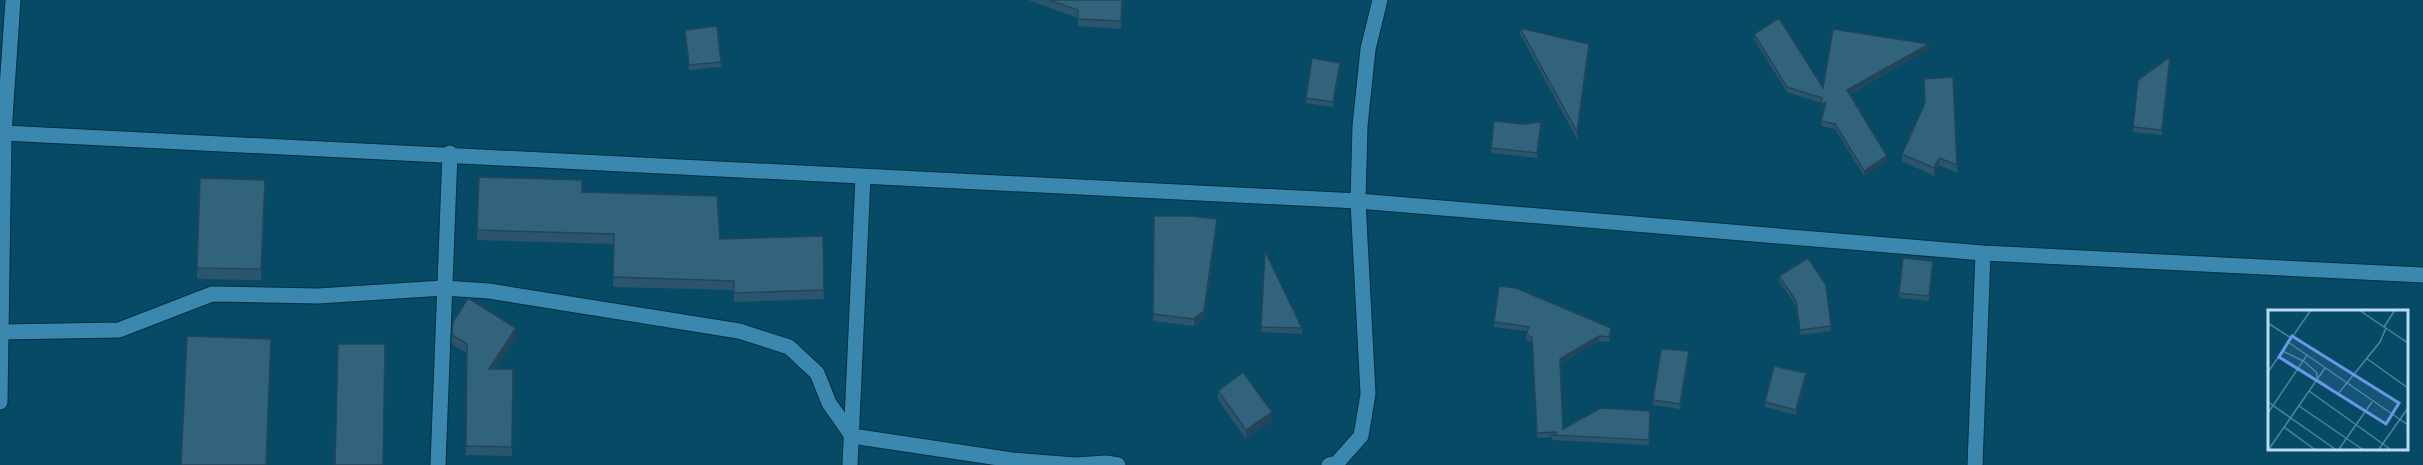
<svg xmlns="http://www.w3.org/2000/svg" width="2423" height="465" viewBox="0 0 2423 465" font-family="'IBM Plex Sans',sans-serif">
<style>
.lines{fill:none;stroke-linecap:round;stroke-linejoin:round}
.street-casing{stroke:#012e42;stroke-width:17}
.secondary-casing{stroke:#012e42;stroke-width:17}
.street{stroke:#3a88af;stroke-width:15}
.secondary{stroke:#3a88af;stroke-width:15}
.wall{fill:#2b556c}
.shaded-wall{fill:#234558}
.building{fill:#32637d;stroke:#234558;stroke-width:1.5}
.inset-road{fill:none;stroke:#4d859e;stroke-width:1.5}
.view{fill:#6a96e5;fill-opacity:0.15;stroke:#6a96e5;stroke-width:3}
.inset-edge{fill:none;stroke:#b8ddf2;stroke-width:3}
</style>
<rect width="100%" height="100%" fill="#064a66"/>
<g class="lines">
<g class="street-casing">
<path id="street" d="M 4,133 L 1358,201 L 1983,253 L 2423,275
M 2,332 L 119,330 L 212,294 L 318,296 L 444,288 L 489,291 L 739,331 L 789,347 L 817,373 L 829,403 L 852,436 L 1012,460 L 1075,465 L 1106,463 L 1118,465
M 438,465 L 450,153
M 850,465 L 863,177
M 1329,465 L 1337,463 L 1361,436 L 1368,394 L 1358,201 L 1360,126 L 1368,49 L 1380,0
M 1975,465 L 1983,253"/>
</g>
<g class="secondary-casing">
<path id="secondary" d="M 0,402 L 4,133 L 13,0"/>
</g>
<use href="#street" class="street"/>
<use href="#secondary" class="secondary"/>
</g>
<path class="wall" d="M 1028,0 L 1123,0 L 1121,29 L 1078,26 L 1078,18 Z
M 1520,28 L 1589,50 L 1577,139 L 1520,34 Z
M 685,30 L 721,62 L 721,67 L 689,70 Z
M 1754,34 L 1823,88 L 1929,49 L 1850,94 L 1887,161 L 1864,176 L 1835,129 L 1821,126 L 1821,121 L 1824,108 L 1821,110 L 1821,103 L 1787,92 L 1754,39 Z
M 2170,62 L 2162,135 L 2133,132 L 2133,127 Z
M 1340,68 L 1333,107 L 1306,103 L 1306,98 Z
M 1925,104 L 1957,165 L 1957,173 L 1939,165 L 1934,176 L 1902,161 L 1902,154 Z
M 1541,127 L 1537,158 L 1491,153 L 1491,148 Z
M 479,177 L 582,192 L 720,239 L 823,236 L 824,299 L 734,302 L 734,290 L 613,287 L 614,244 L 477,240 Z
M 265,191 L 261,280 L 197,279 L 197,268 Z
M 1154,216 L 1217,226 L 1204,319 L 1194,326 L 1153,321 Z
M 1265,251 L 1302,328 L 1302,334 L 1261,332 Z
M 1933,266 L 1929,301 L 1899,298 L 1899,293 Z
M 1779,276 L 1831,326 L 1831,331 L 1800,335 L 1796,306 L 1779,281 Z
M 1494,322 L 1611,333 L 1609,342 L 1599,341 L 1560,364 L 1563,429 L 1650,411 L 1649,445 L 1552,440 L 1552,437 L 1537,438 L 1532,342 L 1526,340 L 1526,335 L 1527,331 L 1494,327 Z
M 452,335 L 516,337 L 495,369 L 513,369 L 512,456 L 466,455 L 467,353 L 452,344 Z
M 1689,356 L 1680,409 L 1653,405 L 1653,400 Z
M 1806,378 L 1796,415 L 1765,407 L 1765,402 Z
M 1218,391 L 1272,421 L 1246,439 L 1218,400 Z"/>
<path class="shaded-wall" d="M 1589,44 L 1589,50 L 1577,139 L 1577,132 Z
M 1929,44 L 1929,49 L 1847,95 L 1847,90 Z
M 1340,63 L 1340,68 L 1333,107 L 1333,102 Z
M 1826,102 L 1826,107 L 1821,110 L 1821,105 Z
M 1887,156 L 1887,161 L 1864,176 L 1864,171 Z
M 1939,158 L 1939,165 L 1934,176 L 1934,168 Z
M 1217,219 L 1217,226 L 1204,319 L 1194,326 L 1194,319 Z
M 516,328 L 516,337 L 489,378 L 489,369 Z
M 1599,336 L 1599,341 L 1560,364 L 1560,359 Z
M 1689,351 L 1689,356 L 1680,409 L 1680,404 Z
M 1806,373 L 1806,378 L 1796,415 L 1796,410 Z
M 1272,412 L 1272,421 L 1246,439 L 1246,430 Z"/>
<path class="building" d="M 1049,0 L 1122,0 L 1121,21 L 1078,19 L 1078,10 Z
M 1779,18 L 1823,88 L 1833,29 L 1929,44 L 1847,90 L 1887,156 L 1864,171 L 1835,124 L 1821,121 L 1826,102 L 1821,105 L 1822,98 L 1787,87 L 1754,34 Z
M 717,26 L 721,62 L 689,65 L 685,30 Z
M 1520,28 L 1589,44 L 1577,132 Z
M 2170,57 L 2162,130 L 2133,127 L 2138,80 Z
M 1312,58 L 1340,63 L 1333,102 L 1306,98 Z
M 1953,77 L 1957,165 L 1939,158 L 1934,168 L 1902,154 L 1925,103 L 1924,79 Z
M 1494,121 L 1523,124 L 1541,122 L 1537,153 L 1491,148 Z
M 479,177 L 582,180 L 582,192 L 717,196 L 720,239 L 823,236 L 824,290 L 734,293 L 734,281 L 613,277 L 614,234 L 477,230 Z
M 200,178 L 265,180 L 261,269 L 197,268 Z
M 1154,216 L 1191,216 L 1217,219 L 1204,311 L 1194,319 L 1153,314 Z
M 1265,251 L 1302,328 L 1261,327 Z
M 1808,258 L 1826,285 L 1831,326 L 1800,330 L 1796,301 L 1779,276 Z
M 1903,258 L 1933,261 L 1929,296 L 1899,293 Z
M 1499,286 L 1516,288 L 1611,328 L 1609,337 L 1599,336 L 1560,359 L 1563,429 L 1601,408 L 1650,411 L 1649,440 L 1552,435 L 1557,432 L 1537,433 L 1532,337 L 1526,335 L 1529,327 L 1494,322 Z
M 468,298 L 516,328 L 489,369 L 513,369 L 512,447 L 466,446 L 467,344 L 452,335 L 453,322 Z
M 187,336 L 271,339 L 266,465 L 181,465 Z
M 338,344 L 385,344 L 383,465 L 335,465 Z
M 1661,349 L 1689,351 L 1680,404 L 1653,400 Z
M 1774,366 L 1806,373 L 1796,410 L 1765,402 Z
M 1243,372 L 1272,412 L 1246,430 L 1218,391 Z"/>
<g transform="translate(2268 310)">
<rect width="140" height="140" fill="#064a66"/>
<path class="inset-road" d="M 91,0 L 140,33M 0,13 L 23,28M 116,17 L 127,0M 20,32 L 140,115M 15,41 L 37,52 L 49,63 L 49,69 L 70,84 L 112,32 L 118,18M 98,48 L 140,78M 0,62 L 43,0M 41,81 L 122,139M 0,92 L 67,139M 31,96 L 94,139M 0,103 L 39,45M 16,117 L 46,139M 1,139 L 57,58M 71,139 L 104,92M 111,139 L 140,98"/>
<path class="view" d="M 24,26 L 131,93 L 118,114 L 11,47 Z"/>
<rect width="140" height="140" class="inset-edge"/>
</g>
</svg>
